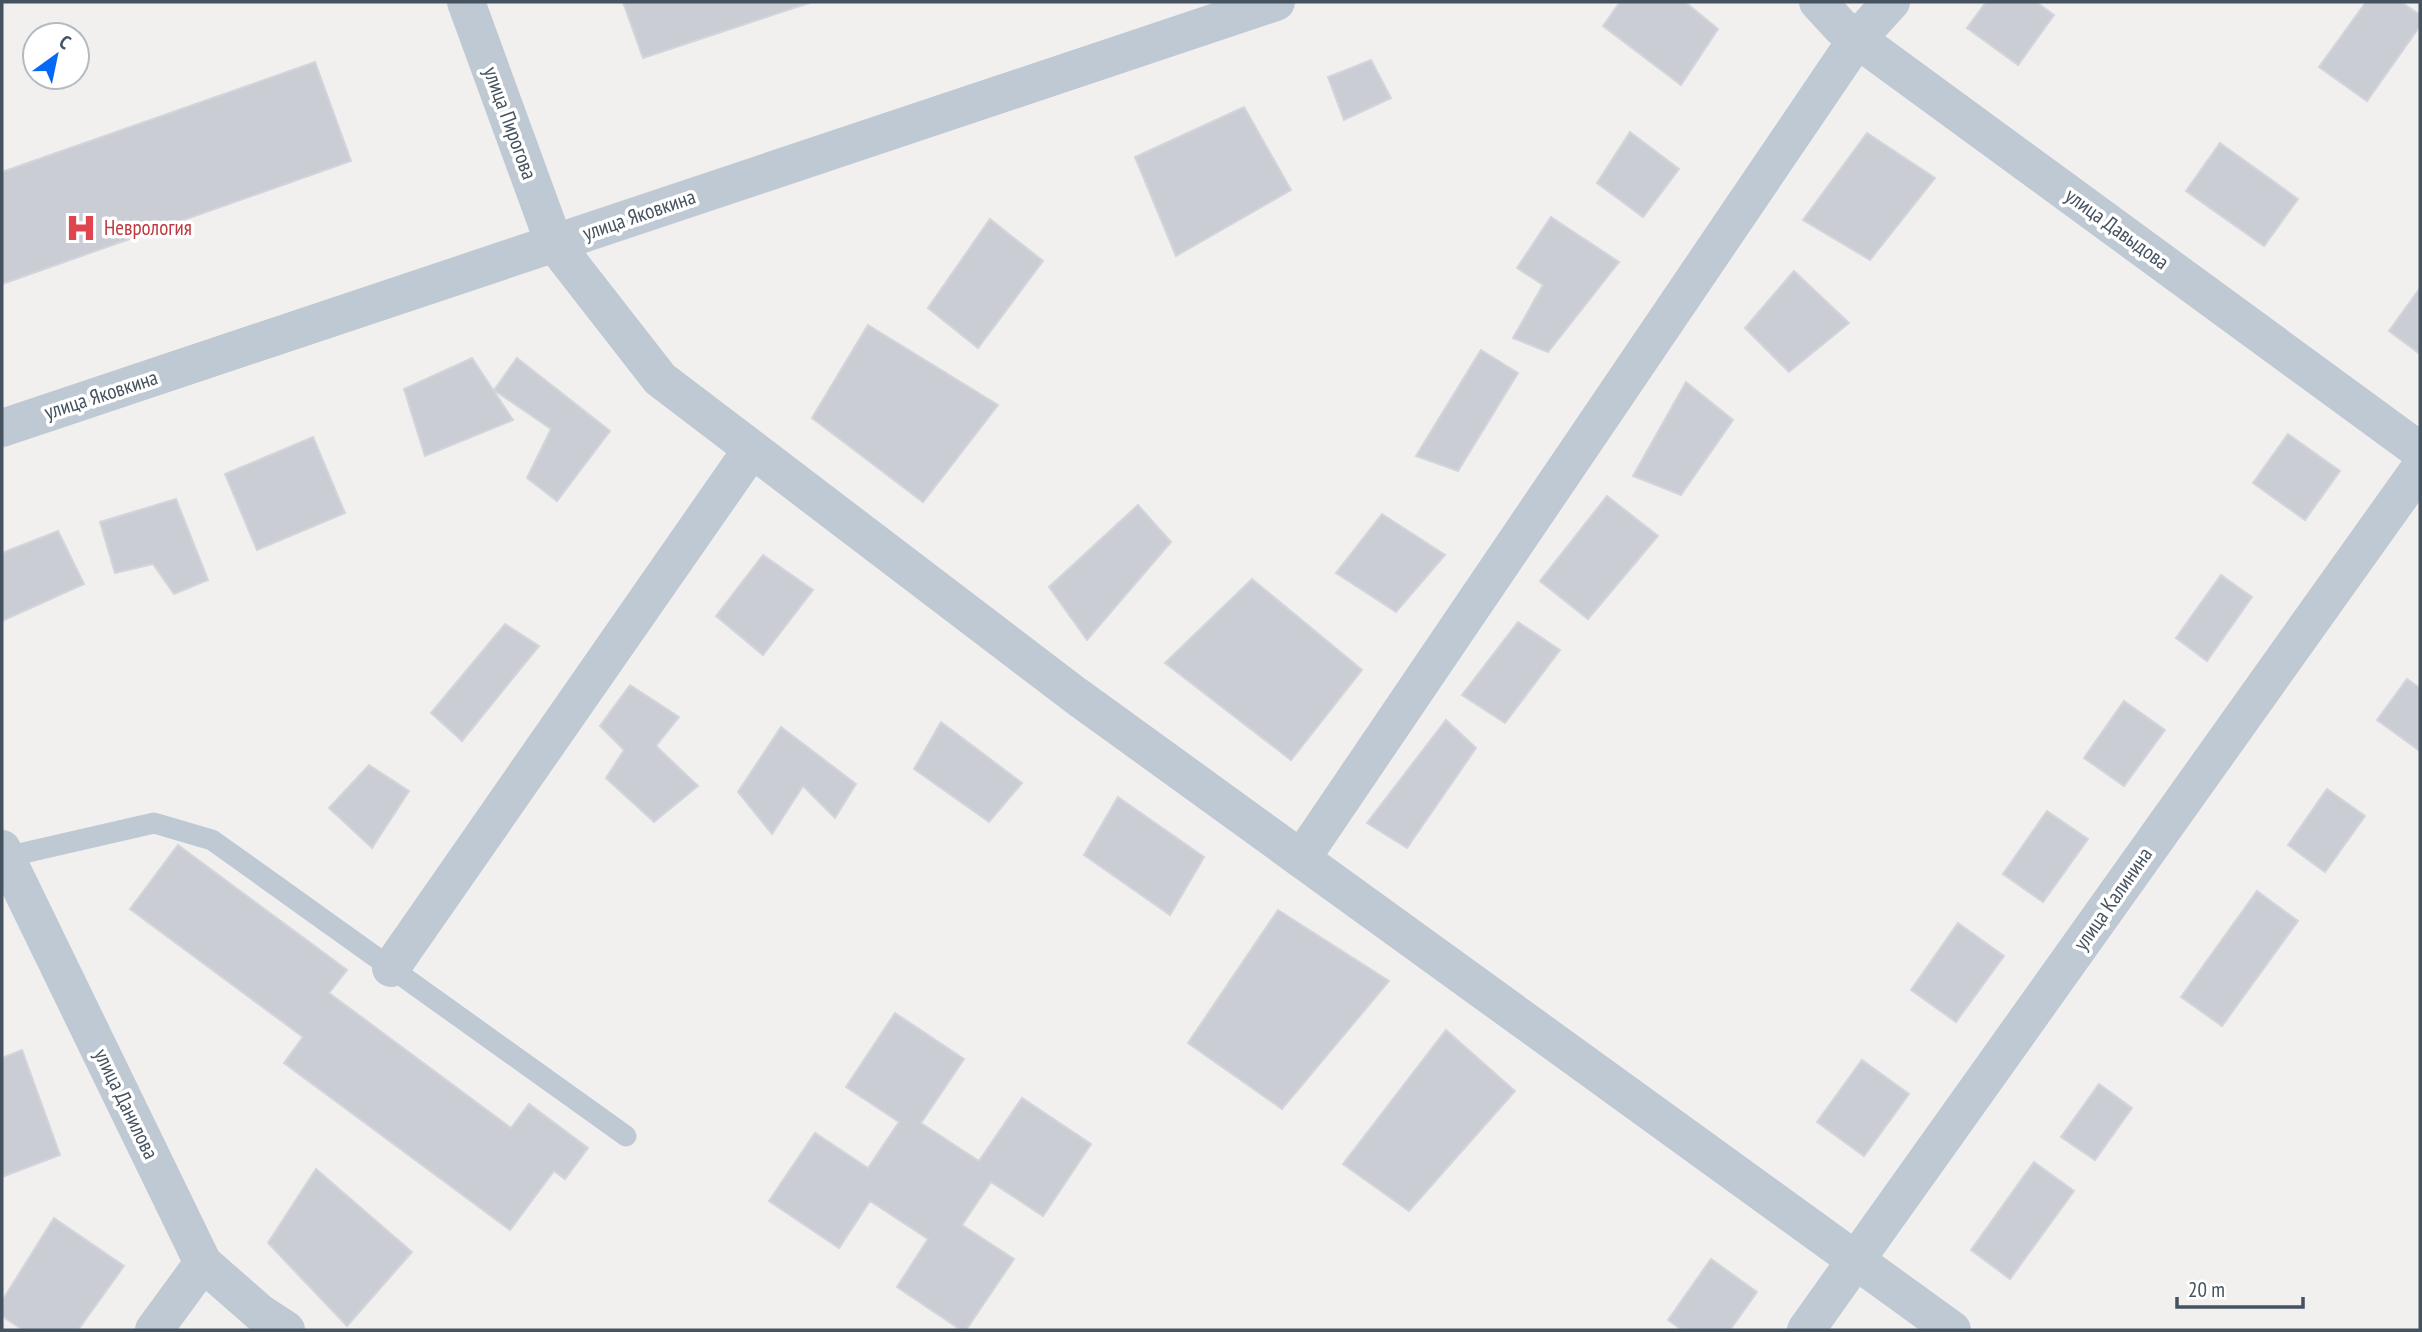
<svg xmlns="http://www.w3.org/2000/svg" width="2422" height="1332" viewBox="0 0 2422 1332" font-family="'PT Sans Narrow',sans-serif">
<style>
.building{fill:#caced4;stroke:#d2d5db;stroke-width:2}
.lines{fill:none;stroke-linecap:round;stroke-linejoin:round}
.service{stroke:#bec9d3;stroke-width:21}
.minor{stroke:#bec9d3;stroke-width:38}
.tertiary{stroke:#bec9d3;stroke-width:38}
.labels{text-anchor:middle;stroke-width:7;stroke-linejoin:round;paint-order:stroke}
.street-label{font-size:21px;fill:#45525f;stroke:#fff}
.health-label{font-size:21px;fill:#be3a42;stroke:#fff;text-anchor:start}
</style>
<rect width="100%" height="100%" fill="#f2efef"/>
<path class="building" d="M 623,2 L 812,2 L 643,58 Z
M 1620,2 L 1685,2 L 1718,29 L 1681,85 L 1603,26 Z
M 1986,2 L 2036,2 L 2054,15 L 2018,65 L 1967,28 Z
M 2366,2 L 2401,2 L 2420,15 L 2420,26 L 2367,101 L 2319,67 Z
M 1371,60 L 1391,98 L 1344,120 L 1328,77 Z
M 315,62 L 351,161 L 2,284 L 2,172 Z
M 1244,107 L 1291,190 L 1176,256 L 1135,157 Z
M 1630,132 L 1679,169 L 1643,217 L 1597,183 Z
M 1867,133 L 1935,178 L 1870,260 L 1803,220 Z
M 2220,143 L 2298,199 L 2264,246 L 2186,191 Z
M 1551,217 L 1619,262 L 1548,352 L 1513,338 L 1543,285 L 1517,268 Z
M 990,219 L 1043,261 L 978,348 L 928,308 Z
M 1794,271 L 1849,323 L 1789,372 L 1745,328 Z
M 2420,288 L 2420,354 L 2389,331 Z
M 868,325 L 998,405 L 923,502 L 812,418 Z
M 1481,350 L 1518,373 L 1458,471 L 1416,456 Z
M 472,358 L 513,420 L 425,456 L 404,389 Z
M 517,358 L 610,431 L 557,501 L 527,478 L 551,429 L 494,390 Z
M 1686,382 L 1733,420 L 1681,495 L 1633,476 Z
M 2288,434 L 2340,471 L 2305,520 L 2253,483 Z
M 313,437 L 345,513 L 257,550 L 225,474 Z
M 1607,496 L 1658,536 L 1588,619 L 1540,581 Z
M 176,499 L 208,580 L 174,594 L 153,564 L 115,573 L 100,522 Z
M 1138,505 L 1171,542 L 1087,640 L 1049,587 Z
M 1382,514 L 1445,555 L 1396,612 L 1336,573 Z
M 58,531 L 84,584 L 2,621 L 2,553 Z
M 763,555 L 813,590 L 763,655 L 716,616 Z
M 2221,575 L 2252,597 L 2207,661 L 2176,638 Z
M 1252,579 L 1362,670 L 1291,760 L 1165,663 Z
M 1518,622 L 1560,650 L 1505,723 L 1462,695 Z
M 505,624 L 539,646 L 462,741 L 431,713 Z
M 2407,679 L 2420,688 L 2420,751 L 2377,720 Z
M 630,685 L 679,717 L 656,746 L 698,786 L 654,822 L 606,778 L 624,750 L 600,726 Z
M 2124,701 L 2165,730 L 2124,786 L 2084,758 Z
M 1446,720 L 1476,748 L 1407,848 L 1367,823 Z
M 941,722 L 1022,783 L 989,822 L 914,769 Z
M 781,727 L 856,784 L 835,818 L 803,786 L 772,834 L 738,792 Z
M 369,765 L 409,791 L 372,848 L 329,808 Z
M 2327,789 L 2365,816 L 2325,872 L 2288,845 Z
M 1118,797 L 1204,857 L 1170,915 L 1084,855 Z
M 2047,811 L 2088,839 L 2043,902 L 2003,874 Z
M 178,845 L 347,970 L 329,993 L 511,1128 L 529,1104 L 588,1148 L 565,1179 L 554,1171 L 510,1230 L 284,1063 L 303,1037 L 130,909 Z
M 2257,891 L 2298,921 L 2222,1026 L 2181,997 Z
M 1278,910 L 1389,981 L 1282,1109 L 1188,1043 Z
M 1958,923 L 2004,956 L 1956,1022 L 1911,990 Z
M 895,1013 L 964,1059 L 921,1123 L 979,1161 L 1022,1098 L 1091,1144 L 1043,1216 L 991,1182 L 962,1225 L 1014,1259 L 966,1330 L 961,1330 L 897,1287 L 928,1239 L 870,1201 L 839,1248 L 769,1201 L 815,1133 L 868,1168 L 899,1122 L 846,1087 Z
M 1446,1030 L 1515,1091 L 1409,1211 L 1343,1164 Z
M 22,1050 L 60,1155 L 2,1177 L 2,1058 Z
M 1862,1060 L 1909,1094 L 1864,1156 L 1817,1122 Z
M 2099,1084 L 2132,1108 L 2095,1160 L 2061,1137 Z
M 2034,1162 L 2074,1191 L 2010,1279 L 1971,1250 Z
M 316,1169 L 412,1252 L 347,1326 L 268,1243 Z
M 54,1218 L 124,1266 L 78,1330 L 23,1330 L 2,1316 L 2,1301 Z
M 1711,1259 L 1757,1292 L 1730,1330 L 1682,1330 L 1668,1320 Z"/>
<g class="lines">
<path class="service" d="M 6,857 L 154,823 L 212,840 L 626,1136"/>
<path class="minor" d="M 466,2 L 554,243 L 660,379 L 1075,695 L 1952,1330
M 1818,2 L 1841,27 L 1857,39 L 2420,451
M 2,849 L 203,1263 L 260,1313 L 286,1330
M 1301,859 L 1857,39 L 1891,2
M 391,968 L 752,449
M 154,1330 L 203,1263"/>
<path class="tertiary" d="M 2,428 L 1276,2
M 1806,1330 L 2420,468"/>
</g>
<defs>
<g id="hospital-bare" transform="scale(2.415)"><path d="M-5-5h3v3.5h4V-5h3V5h-3V1.5h-4V5h-3Z" fill="#e0444e" stroke="#fff" stroke-width="2.5" paint-order="stroke"/></g>
</defs>
<g fill-rule="evenodd">
<use href="#hospital-bare" x="81" y="228"/>
</g>
<g class="labels">
<g class="street-label">
<text transform="translate(510 123) rotate(70)" y="7">улица Пирогова</text>
<text transform="translate(639 215) rotate(-19)" y="7">улица Яковкина</text>
<text transform="translate(2117 229) rotate(36)" y="7">улица Давыдова</text>
<text transform="translate(101 395) rotate(-18)" y="7">улица Яковкина</text>
<text transform="translate(2113 899) rotate(-55)" y="7">улица Калинина</text>
<text transform="translate(126 1104) rotate(64)" y="7">улица Данилова</text>
</g>
<g class="health-label">
<text x="104" y="235">Неврология</text>
</g>
</g>
<rect width="2422" height="1332" fill="none" stroke="#45525f" stroke-width="7"/>
<g transform="translate(56 56) rotate(33)"><circle r="33" fill="#ffffff" stroke="#b5babf" stroke-width="2"/>
<path d="M0-5L12 26L0 18L-12 26Z" fill="#0568f6"/>
<text y="-10" font-size="19" font-weight="bold" text-anchor="middle" fill="#45525f">С</text>
</g>
<path d="M2177 1297v10h126v-10" fill="none" stroke="#45525f" stroke-width="3.5"/>
<text x="2188" y="1297" font-size="21" fill="#45525f" stroke="#ffffff" stroke-width="5" paint-order="stroke">20 m</text>
</svg>
